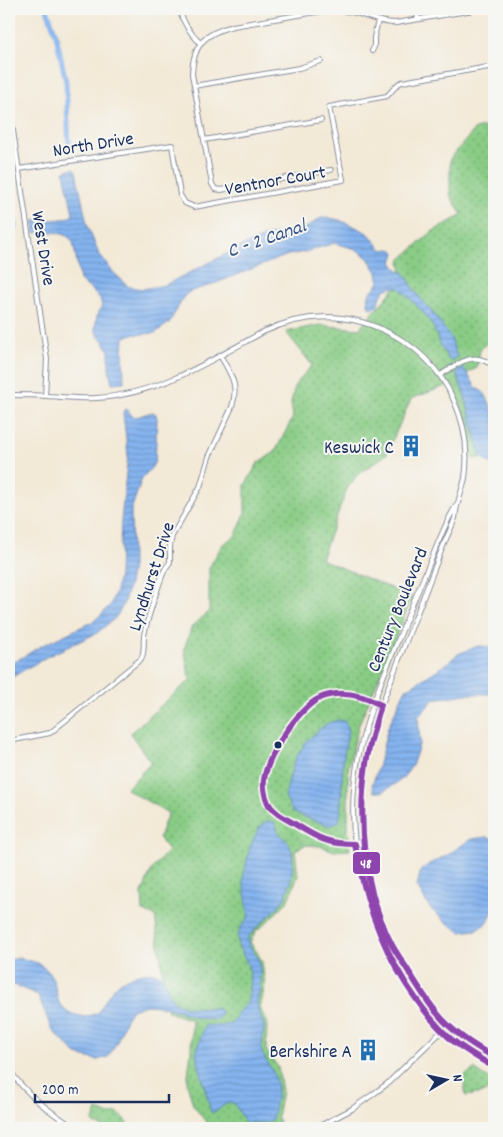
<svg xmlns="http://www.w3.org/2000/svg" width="503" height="1137" viewBox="0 0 503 1137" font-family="Dekko,sans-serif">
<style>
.grass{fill:url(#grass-dots);stroke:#527e72}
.water{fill:url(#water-rules);stroke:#5072a6}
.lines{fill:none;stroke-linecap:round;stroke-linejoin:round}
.canal{stroke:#85b4ef;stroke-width:5}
.street-casing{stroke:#878c9a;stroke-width:6}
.street{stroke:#fff;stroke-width:4}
.bus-1-casing{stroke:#f6f6f2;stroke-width:10}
.bus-1{stroke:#8e44ad;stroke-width:6}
.bus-dot{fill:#1b2f5e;stroke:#f6f6f2;stroke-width:2}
.labels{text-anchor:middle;stroke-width:4;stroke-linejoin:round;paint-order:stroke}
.street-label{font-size:19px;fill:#1b2f5e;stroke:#f6f6f2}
.poi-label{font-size:19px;fill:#1b2f5e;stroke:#f6f6f2;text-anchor:end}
.water-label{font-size:20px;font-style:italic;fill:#3b578a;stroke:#f6f6f2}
.line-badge{stroke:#f6f6f2;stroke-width:2}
.badge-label{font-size:14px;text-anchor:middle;font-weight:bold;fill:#fff}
</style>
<defs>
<pattern id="grass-dots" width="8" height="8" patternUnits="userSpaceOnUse" patternTransform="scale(1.25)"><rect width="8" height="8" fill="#89cc85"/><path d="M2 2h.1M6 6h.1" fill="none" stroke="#6fa670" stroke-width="1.8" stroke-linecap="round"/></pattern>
<pattern id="water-rules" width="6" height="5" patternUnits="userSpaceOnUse" patternTransform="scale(1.25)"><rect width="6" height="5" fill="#85b4ef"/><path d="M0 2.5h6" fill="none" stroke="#6c93c5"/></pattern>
</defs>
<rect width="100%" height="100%" fill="#f6f6f2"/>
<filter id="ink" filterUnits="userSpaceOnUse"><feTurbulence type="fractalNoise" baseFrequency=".02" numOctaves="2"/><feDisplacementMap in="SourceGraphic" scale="10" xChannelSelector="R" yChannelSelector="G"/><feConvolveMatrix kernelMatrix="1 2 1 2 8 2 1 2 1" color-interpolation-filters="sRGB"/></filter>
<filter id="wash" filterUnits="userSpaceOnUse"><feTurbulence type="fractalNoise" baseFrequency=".0096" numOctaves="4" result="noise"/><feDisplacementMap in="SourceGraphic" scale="20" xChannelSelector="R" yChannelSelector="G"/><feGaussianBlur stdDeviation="1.12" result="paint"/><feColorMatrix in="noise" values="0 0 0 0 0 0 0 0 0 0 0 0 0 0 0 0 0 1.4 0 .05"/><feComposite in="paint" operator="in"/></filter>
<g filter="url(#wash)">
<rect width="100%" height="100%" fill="#f3e9d7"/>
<path class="grass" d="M 494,125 L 494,335 L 480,350 L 477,368 L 458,378 L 464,393 L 482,458 L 472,459 L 466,422 L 458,398 L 451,384 L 411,399 L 386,455 L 357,475 L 347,489 L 321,559 L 412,597 L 385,664 L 359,724 L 348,769 L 348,828 L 350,850 L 334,851 L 320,846 L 305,845 L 295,850 L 298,876 L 287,902 L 267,922 L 256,931 L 250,942 L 257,952 L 262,962 L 265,984 L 260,1009 L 267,1022 L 266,1050 L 278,1067 L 282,1091 L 277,1117 L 281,1128 L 208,1128 L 209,1126 L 193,1105 L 187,1083 L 191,1051 L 192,1020 L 168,1012 L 155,916 L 143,911 L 142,893 L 152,869 L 168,851 L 159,837 L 168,813 L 126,789 L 151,763 L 130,733 L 190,680 L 184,649 L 192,626 L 209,612 L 209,568 L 222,545 L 236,535 L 245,513 L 245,485 L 258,463 L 275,452 L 293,417 L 291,403 L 295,385 L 312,365 L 286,332 L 319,325 L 359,329 L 387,297 L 403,276 L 400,260 L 433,231 L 462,215 L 450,195 L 450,159 L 475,129 Z
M 474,1069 L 489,1079 L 494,1078 L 494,1090 L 483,1092 L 483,1093 L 466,1096 L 463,1077 Z
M 97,1110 L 110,1115 L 118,1113 L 128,1123 L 126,1128 L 106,1128 L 92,1123 Z"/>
<path class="water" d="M 74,168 L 76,171 L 87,224 L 98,252 L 112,271 L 129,287 L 143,289 L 165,285 L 242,246 L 266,236 L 306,228 L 319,219 L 322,218 L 330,218 L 339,220 L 360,229 L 369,234 L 381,249 L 385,250 L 389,249 L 393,250 L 395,253 L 392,262 L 396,268 L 405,274 L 416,293 L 433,313 L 451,338 L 457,357 L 450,361 L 441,347 L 433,326 L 423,312 L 400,288 L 392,287 L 384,290 L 376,307 L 370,308 L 368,306 L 369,294 L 379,283 L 377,272 L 368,258 L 359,251 L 352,248 L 334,243 L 305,252 L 288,255 L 208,286 L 191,291 L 185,295 L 169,323 L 155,333 L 129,335 L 124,338 L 123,350 L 124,382 L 112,383 L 109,370 L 109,351 L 104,342 L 98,336 L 95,329 L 97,316 L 102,306 L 100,298 L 80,280 L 73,242 C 67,231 46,231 35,233 L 34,221 C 45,219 64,221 72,216 L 73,213 L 64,172 L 66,170 Z
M 464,368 L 475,386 L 485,394 L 491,406 L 494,417 L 494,466 L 491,465 L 481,456 L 464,393 L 456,372 Z
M 127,409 C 134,423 140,414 153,412 L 156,414 L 157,419 L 155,461 L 152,467 L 142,478 L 131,510 L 132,566 L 129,584 L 124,602 L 120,611 L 115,618 L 97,633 L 46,657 L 9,679 L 9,665 L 43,645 L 94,621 L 102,614 L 111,604 L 116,591 L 119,575 L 121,521 L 128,455 L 123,413 L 124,410 Z
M 478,646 L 494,647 L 494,699 L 489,694 L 466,694 L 434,699 L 418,717 L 420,742 L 412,766 L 401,780 L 382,792 L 374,792 L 372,785 L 378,768 L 388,727 L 405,690 L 426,677 L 445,665 L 458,654 Z
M 339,720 L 344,721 L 347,725 L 348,731 L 343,761 L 340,818 L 338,823 L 331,825 L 327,825 L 299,815 L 293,812 L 290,807 L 285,797 L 291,772 L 296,758 L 306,742 L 320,729 L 328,723 Z
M 267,821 L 274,822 C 276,826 277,830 279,833 C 282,837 287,839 289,844 C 293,852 293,862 292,871 C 289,907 268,913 248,937 L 248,943 L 259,961 L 260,971 L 260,988 L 257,1002 L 258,1010 L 264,1026 L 261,1050 L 264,1057 L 273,1072 L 276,1082 L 277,1092 L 272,1120 L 263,1123 L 245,1122 L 234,1103 L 229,1102 L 214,1112 L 211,1112 L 196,1053 L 205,1025 L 222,1026 L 234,1021 C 235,1020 237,1014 237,1014 C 240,1009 246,1006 247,1002 C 250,995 249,985 250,978 C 251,952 222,946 249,917 L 243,879 L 250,847 L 259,828 Z
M 487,837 L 494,839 L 494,909 L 487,923 L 476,930 L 461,932 L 446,922 L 429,907 L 417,886 L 421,870 L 431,863 L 446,856 L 471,839 Z
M 20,958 L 38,963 L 48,971 L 54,982 L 59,1003 L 68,1013 L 85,1017 L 98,1013 C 111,990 117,977 145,973 C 150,972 155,972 160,975 C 167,982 168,996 175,1002 C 186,1011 207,1005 220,1010 L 221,1015 L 217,1019 L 198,1018 L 180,1011 L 159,1006 L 146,1005 L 132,1010 L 126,1019 L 116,1044 L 108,1057 L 97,1060 L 77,1055 L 52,1030 L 38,995 L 9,983 L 9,960 Z"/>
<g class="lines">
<path class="canal" d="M 47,9 L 56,35 L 66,82 L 69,148
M 9,225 L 16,226"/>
</g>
</g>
<g filter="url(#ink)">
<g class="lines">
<g class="street-casing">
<path id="street" d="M 179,9 C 183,23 190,33 200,43
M 335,9 C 342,11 349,11 356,13 C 371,17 379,23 396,23 L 479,9
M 416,9 L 418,19
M 372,51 L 374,47 L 374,37 L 378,21
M 194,86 L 299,68 L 321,61
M 9,104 L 47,359 L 45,396
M 204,140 L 321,120
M 19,169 L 172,145 L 180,195 L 185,203 L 194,207 L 343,180 L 329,107 L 387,96 L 398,84 L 402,82 L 494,66
M 331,170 L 221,190 L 215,189 L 212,184 L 192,74 C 193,44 205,33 233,26 L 334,9
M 440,375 C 451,369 465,356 479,359 C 484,360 489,363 494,365
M 9,395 C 22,395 34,395 47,396 C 64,397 80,399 97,398 C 159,394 210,361 263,332 C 308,311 353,312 397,337 C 446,365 473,422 465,478 C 463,487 460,495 458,503 C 456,508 456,513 455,518 C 453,525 449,532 446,539 C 440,554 434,569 428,585 C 410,632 391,678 374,726 C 370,744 365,763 363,782 C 358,826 365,870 379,912 C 383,923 387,934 392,944 C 397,954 403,964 410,973 C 421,991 432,1010 448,1025 C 462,1038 478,1048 494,1057
M 457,504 C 448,518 442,533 436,548 C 426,572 416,595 407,618 C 389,663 369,707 359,754 C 342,836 363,920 409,988 C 419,1003 429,1018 442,1030 C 457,1045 475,1056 494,1067
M 9,741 L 50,733 L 141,659 C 146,651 142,640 145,631 C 149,612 156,594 162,576 L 165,569 L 170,562 L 170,546 L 172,536 L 200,487 L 209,457 L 232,407 C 239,384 231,375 220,355
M 9,1069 C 25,1094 50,1112 75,1128
M 316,1128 L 352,1109 L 372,1095 L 387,1084 L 448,1025"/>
</g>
<use href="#street" class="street"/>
<g class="bus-1-casing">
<path id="bus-1" d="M 494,1057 C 473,1045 452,1032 437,1013 C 426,1000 418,986 409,972 C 403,962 396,953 391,943 C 364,891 357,822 366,764 C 369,744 375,725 381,705 C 364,696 345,690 325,696 C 301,703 267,755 264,780 C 263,788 265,796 268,803 C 274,814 287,819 298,826 C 319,839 329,844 355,844 C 364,895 378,939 406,984 C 419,1004 433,1024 452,1040 C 465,1050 480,1059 494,1067"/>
</g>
<use href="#bus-1" class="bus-1"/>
</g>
</g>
<defs>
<g id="building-bare" transform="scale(1.725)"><path d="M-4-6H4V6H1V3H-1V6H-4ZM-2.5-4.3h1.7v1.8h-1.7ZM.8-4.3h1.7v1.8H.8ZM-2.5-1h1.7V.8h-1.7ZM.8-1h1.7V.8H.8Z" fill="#1f6fb2" stroke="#f6f6f2" stroke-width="2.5" paint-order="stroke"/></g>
</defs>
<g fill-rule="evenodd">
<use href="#building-bare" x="411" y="446"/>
<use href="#building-bare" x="368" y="1050"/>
</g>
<circle class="bus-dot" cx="278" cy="745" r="4.5"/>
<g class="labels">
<g class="street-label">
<text transform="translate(93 143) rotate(-9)" y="7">North Drive</text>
<text transform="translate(275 179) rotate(-10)" y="7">Ventnor Court</text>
<text transform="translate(45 248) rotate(81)" y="7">West Drive</text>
<text transform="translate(150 576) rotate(-72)" y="7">Lyndhurst Drive</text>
<text transform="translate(396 609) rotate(-68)" y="7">Century Boulevard</text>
</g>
<g class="poi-label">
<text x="394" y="453">Keswick C</text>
<text x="352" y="1057">Berkshire A</text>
</g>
<g class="water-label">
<text transform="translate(266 237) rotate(-19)" y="7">C - 2 Canal</text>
</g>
</g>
<rect class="line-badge" x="352" y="851" width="29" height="24" rx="5" fill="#8e44ad"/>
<g class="badge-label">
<text x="366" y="868">48</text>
</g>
<rect width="503" height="1137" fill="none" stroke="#f6f6f2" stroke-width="30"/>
<g transform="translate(446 1080) rotate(81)" stroke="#f6f6f2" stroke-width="4" paint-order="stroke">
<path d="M0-4L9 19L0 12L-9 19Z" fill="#1b2f5e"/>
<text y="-8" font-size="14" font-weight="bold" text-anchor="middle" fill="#1b2f5e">N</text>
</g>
<path d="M35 1094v8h134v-8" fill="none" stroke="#1b2f5e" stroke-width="2.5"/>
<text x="42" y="1094" font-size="15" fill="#1b2f5e" stroke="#f6f6f2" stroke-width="4" paint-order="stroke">200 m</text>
</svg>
